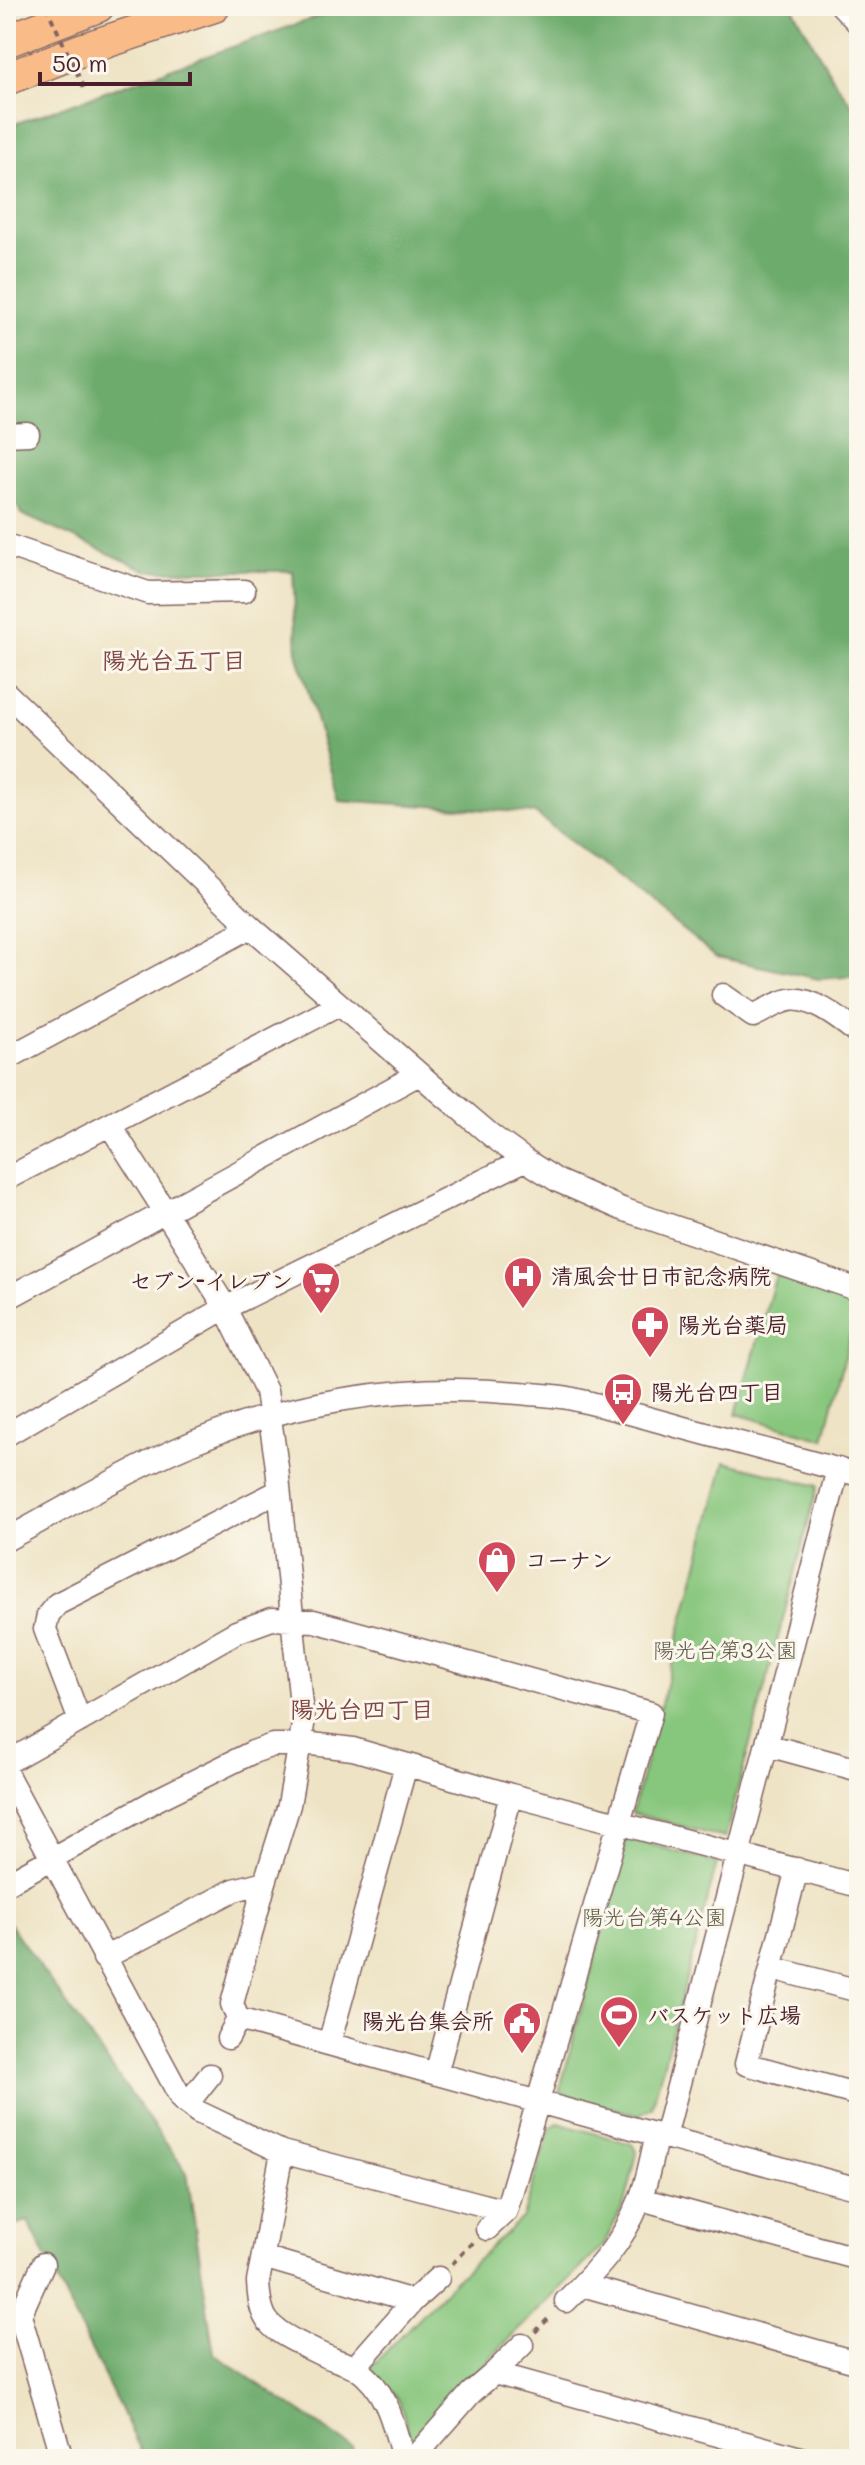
<svg xmlns="http://www.w3.org/2000/svg" width="865" height="2465" viewBox="0 0 865 2465" font-family="Mali,'Klee One',sans-serif">
<style>
.green{fill:#87c67d;stroke:#687254;stroke-width:2}
.forest{fill:#6dab6c;stroke:#5c654c;stroke-width:2}
.lines{fill:none;stroke-linecap:round;stroke-linejoin:round}
.minor-casing{stroke:#836461;stroke-width:25}
.highway-casing{stroke:#836461;stroke-width:35}
.path{stroke:#836461;stroke-width:4;stroke-dasharray:6 6;stroke-linecap:butt}
.minor{stroke:#fff;stroke-width:22}
.highway{stroke:#f9bc89;stroke-width:32}
.path-bridge{stroke:#836461;stroke-width:4;stroke-dasharray:6 6;stroke-linecap:butt}
.labels{text-anchor:middle;stroke-width:6;stroke-linejoin:round;paint-order:stroke}
.poi-label{font-size:22px;font-weight:bold;fill:#4a1f2b;stroke:#fbf7ec;text-anchor:start}
.park-label{font-size:22px;fill:#5f5948;stroke:#fbf7ec}
.neighbourhood-label{font-size:24px;font-weight:bold;fill:#814746;stroke:#fbf7ec}
</style>
<rect width="100%" height="100%" fill="#fbf7ec"/>
<filter id="ink" filterUnits="userSpaceOnUse"><feTurbulence type="fractalNoise" baseFrequency=".0125" numOctaves="2"/><feDisplacementMap in="SourceGraphic" scale="16" xChannelSelector="R" yChannelSelector="G"/><feConvolveMatrix kernelMatrix="1 2 1 2 8 2 1 2 1" color-interpolation-filters="sRGB"/></filter>
<filter id="wash" filterUnits="userSpaceOnUse"><feTurbulence type="fractalNoise" baseFrequency=".006" numOctaves="4" result="noise"/><feDisplacementMap in="SourceGraphic" scale="32" xChannelSelector="R" yChannelSelector="G"/><feGaussianBlur stdDeviation="1.8" result="paint"/><feColorMatrix in="noise" values="0 0 0 0 0 0 0 0 0 0 0 0 0 0 0 0 0 1.4 0 .05"/><feComposite in="paint" operator="in"/></filter>
<g filter="url(#wash)">
<rect width="100%" height="100%" fill="#eee3c4"/>
<path class="green" d="M 776,1275 L 859,1301 L 824,1439 L 737,1414 Z
M 725,1462 L 818,1486 L 725,1838 L 632,1813 Z
M 627,1838 L 717,1863 L 652,2107 L 638,2115 L 559,2093 Z
M 558,2123 L 632,2144 L 637,2153 L 626,2200 L 603,2246 L 466,2382 L 417,2437 L 410,2436 L 399,2400 L 370,2368 L 452,2283 L 523,2217 L 550,2128 Z"/>
<path class="forest" d="M 348,6 L 792,6 L 832,77 L 859,115 L 859,976 L 819,979 L 717,957 L 535,813 L 339,800 L 297,652 L 293,571 L 148,571 L 21,514 L 6,480 L 6,127 Z
M 6,1919 L 187,2173 L 214,2354 L 352,2447 L 355,2459 L 145,2459 L 28,2221 L 6,2228 L 6,2015 L 13,2012 L 6,1965 Z"/>
</g>
<g filter="url(#ink)">
<g class="lines">
<g class="minor-casing">
<path id="minor" d="M 842,6 L 859,24
M 6,435 L 28,434
M 6,545 L 148,593 L 244,591
M 6,693 L 251,927 L 433,1086 L 492,1136 L 525,1160 L 558,1181 L 622,1209 L 859,1290
M 723,995 L 753,1016 C 764,1011 778,1002 789,1000 C 812,996 842,1021 859,1034
M 6,1059 L 251,927
M 110,1125 L 221,1300 L 266,1391 L 277,1467 L 303,1725 L 289,1805 L 265,1882 L 232,2004 L 238,2019 L 665,2137
M 6,1179 L 339,1005
M 6,1299 L 419,1074
M 6,1435 L 225,1308 L 525,1160
M 838,1469 L 665,2137 L 859,2189
M 6,1540 C 61,1510 115,1478 171,1452 C 279,1402 401,1382 519,1393 C 537,1395 555,1395 573,1399 C 610,1407 647,1418 684,1428 C 742,1444 801,1459 859,1475
M 80,1721 L 45,1629 L 48,1615 L 57,1604 L 279,1491
M 767,1745 L 859,1770
M 6,1763 L 236,1632 L 272,1619 L 314,1621 L 651,1713 L 506,2211 L 282,2152
M 6,1773 L 182,2100 L 198,2112 L 282,2152 L 258,2282 C 260,2319 267,2327 299,2343 C 310,2349 321,2355 333,2359 C 340,2362 349,2364 356,2368 C 387,2389 394,2425 403,2459
M 797,1869 L 746,2064 L 859,2095
M 6,1884 L 158,1799 L 253,1752 L 273,1745 L 312,1744 L 353,1749 L 511,1795 L 859,1886
M 104,1958 L 234,1890 L 265,1882
M 772,1968 L 859,1991
M 228,2038 L 238,2019
M 329,2044 L 406,1765
M 436,2074 L 511,1795
M 187,2104 L 210,2075
M 641,2199 L 859,2259
M 487,2229 L 506,2211
M 263,2257 L 413,2301 L 355,2367
M 43,2264 L 20,2315 L 62,2459
M 582,2285 L 859,2363
M 413,2301 L 438,2278
M 566,2301 C 597,2270 622,2244 639,2202 C 648,2181 651,2157 657,2135
M 494,2373 L 522,2345
M 413,2459 L 471,2393 L 494,2373 L 804,2459"/>
</g>
<g class="highway-casing">
<path id="highway" d="M 6,41 L 98,6
M 6,79 L 81,50 L 214,6"/>
</g>
<path class="path" d="M 452,2264 L 474,2242
M 535,2332 L 551,2316"/>
<use href="#minor" class="minor"/>
<use href="#highway" class="highway"/>
<path class="path-bridge" d="M 46,6 L 84,88"/>
</g>
</g>
<defs>
<g id="hospital-pin" transform="scale(2)"><path d="M0 17L-7.5 6A9.5 9.5 0 1 1 7.5 6Z" fill="#d1495b" stroke="#fbf7ec"/><path d="M-5-5h3v3.5h4V-5h3V5h-3V1.5h-4V5h-3Z" fill="#fff"/></g>
<g id="supermarket-pin" transform="scale(2)"><path d="M0 17L-7.5 6A9.5 9.5 0 1 1 7.5 6Z" fill="#d1495b" stroke="#fbf7ec"/><path d="M-6-5.5h2.5l.6 2H6L4.5 2H-2.5L-4.4-4H-6ZM-1.5 3.2a1.3 1.3 0 1 0 .1 0ZM3 3.2a1.3 1.3 0 1 0 .1 0Z" fill="#fff"/></g>
<g id="pharmacy-pin" transform="scale(2)"><path d="M0 17L-7.5 6A9.5 9.5 0 1 1 7.5 6Z" fill="#d1495b" stroke="#fbf7ec"/><path d="M-2-6h4v4h4v4h-4v4h-4v-4h-4v-4h4Z" fill="#fff"/></g>
<g id="bus-pin" transform="scale(2)"><path d="M0 17L-7.5 6A9.5 9.5 0 1 1 7.5 6Z" fill="#d1495b" stroke="#fbf7ec"/><path d="M-5-6H5V4H4V6H2V4H-2V6H-4V4H-5ZM-3.5-4V0h7V-4ZM-3.5 1.2v1.5H-2V1.2ZM2 1.2v1.5H3.5V1.2Z" fill="#fff"/></g>
<g id="shop-pin" transform="scale(2)"><path d="M0 17L-7.5 6A9.5 9.5 0 1 1 7.5 6Z" fill="#d1495b" stroke="#fbf7ec"/><path d="M-5-2.5h2.3a2.7 3.5 0 0 1 5.4 0H5L5.5 6h-11ZM-1.5-2.5h3a1.5 2.3 0 0 0-3 0Z" fill="#fff"/></g>
<g id="stadium-pin" transform="scale(2)"><path d="M0 17L-7.5 6A9.5 9.5 0 1 1 7.5 6Z" fill="#d1495b" stroke="#fbf7ec"/><path d="M0-5a6.5 5 0 1 0 0 10a6.5 5 0 1 0 0-10ZM-3.5-1.8h7v3.6h-7Z" fill="#fff"/></g>
<g id="civic-pin" transform="scale(2)"><path d="M0 17L-7.5 6A9.5 9.5 0 1 1 7.5 6Z" fill="#d1495b" stroke="#fbf7ec"/><path d="M-.6-6.5H3V-4.5H.6V-3L4-1V1h2V6H-6V1h2V-1L-.6-3ZM-1.2 2.5V6h2.4V2.5Z" fill="#fff"/></g>
</defs>
<g fill-rule="evenodd">
<use href="#hospital-pin" x="523" y="1276"/>
<use href="#supermarket-pin" x="321" y="1281"/>
<use href="#pharmacy-pin" x="650" y="1325"/>
<use href="#bus-pin" x="623" y="1392"/>
<use href="#shop-pin" x="497" y="1560"/>
<use href="#stadium-pin" x="619" y="2015"/>
<use href="#civic-pin" x="522" y="2021"/>
</g>
<g class="labels">
<g class="poi-label">
<text x="551" y="1284">清風会廿日市記念病院</text>
<text x="293" y="1289" text-anchor="end">セブン-イレブン</text>
<text x="678" y="1333">陽光台薬局</text>
<text x="651" y="1400">陽光台四丁目</text>
<text x="525" y="1568">コーナン</text>
<text x="647" y="2023">バスケット広場</text>
<text x="494" y="2029" text-anchor="end">陽光台集会所</text>
</g>
<g class="park-label">
<text x="725" y="1658">陽光台第3公園</text>
<text x="654" y="1925">陽光台第4公園</text>
</g>
<g class="neighbourhood-label">
<text x="174" y="669">陽光台五丁目</text>
<text x="362" y="1718">陽光台四丁目</text>
</g>
</g>
<rect width="865" height="2465" fill="none" stroke="#fbf7ec" stroke-width="32"/>
<path d="M40 72v12h150v-12" fill="none" stroke="#4a1f2b" stroke-width="4"/>
<text x="52" y="72" font-size="24" fill="#4a1f2b" stroke="#fbf7ec" stroke-width="6" paint-order="stroke">50 m</text>
</svg>
